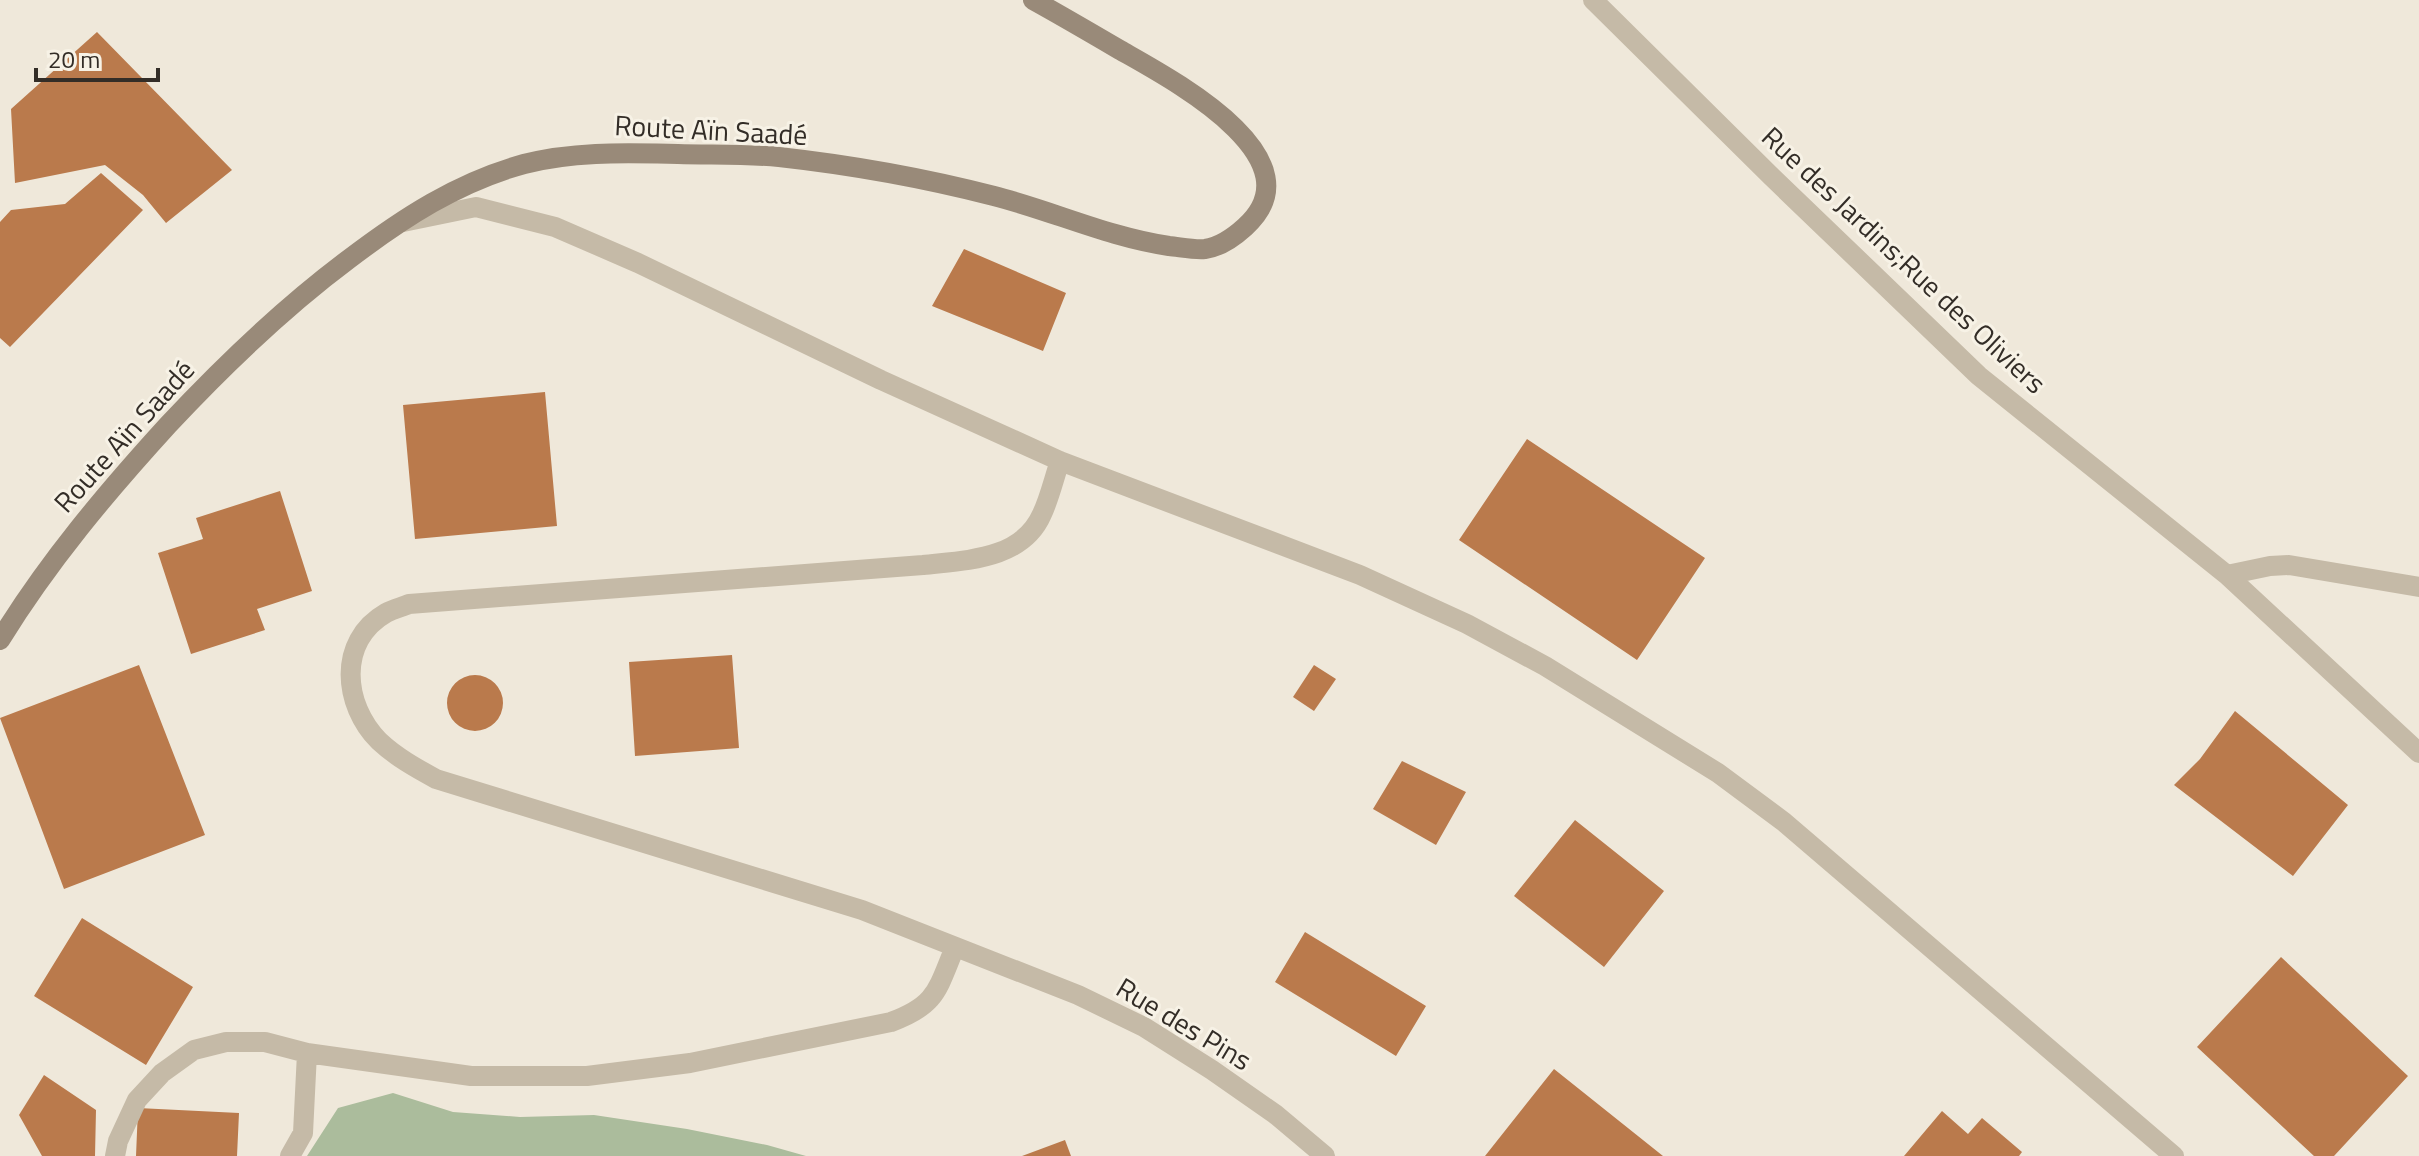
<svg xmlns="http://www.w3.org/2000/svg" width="2419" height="1156" viewBox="0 0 2419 1156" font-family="'Titillium Web',sans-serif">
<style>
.green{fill:#abbc9c}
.building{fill:#ba7a4c}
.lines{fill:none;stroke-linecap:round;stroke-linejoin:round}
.street{stroke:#c5baa7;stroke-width:20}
.secondary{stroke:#998a79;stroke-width:20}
.labels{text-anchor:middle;stroke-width:6;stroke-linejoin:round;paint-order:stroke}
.street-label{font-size:28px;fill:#332d27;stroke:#f7f2e6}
</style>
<rect width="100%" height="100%" fill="#efe8da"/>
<path class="green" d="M 393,1093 L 453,1112 L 520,1117 L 594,1115 L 687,1129 L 767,1145 L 806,1156 L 307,1156 L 338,1108 Z"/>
<path class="building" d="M 97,32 L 232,170 L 166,223 L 143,195 L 105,165 L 15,183 L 11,109 Z
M 101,173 L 143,210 L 10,347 L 0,338 L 0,222 L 11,210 L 65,204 Z
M 964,249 L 1066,293 L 1043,351 L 932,306 Z
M 545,392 L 557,526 L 415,539 L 403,405 Z
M 1527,439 L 1705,558 L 1637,660 L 1459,540 Z
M 280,491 L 312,591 L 257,609 L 265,630 L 191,654 L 158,553 L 203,539 L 196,518 Z
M 732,655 L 739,748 L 635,756 L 629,662 Z
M 139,665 L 205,835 L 64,889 L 0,718 Z
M 1314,665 L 1336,679 L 1314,711 L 1293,697 Z
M447 703a28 28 0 1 1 56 0a28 28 0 1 1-56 0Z
M 2235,711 L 2348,805 L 2293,876 L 2174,785 L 2200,759 Z
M 1402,761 L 1466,792 L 1436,845 L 1373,809 Z
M 1575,820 L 1664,891 L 1604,967 L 1514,896 Z
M 82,918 L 193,987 L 146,1065 L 34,996 Z
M 1305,932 L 1426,1006 L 1396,1056 L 1275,982 Z
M 2281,957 L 2408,1076 L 2334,1156 L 2314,1156 L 2197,1047 Z
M 1554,1069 L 1663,1156 L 1485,1156 Z
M 44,1075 L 96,1110 L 95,1156 L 42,1156 L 19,1115 Z
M 138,1108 L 239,1113 L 237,1156 L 136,1156 Z
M 1942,1111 L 1968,1134 L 1982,1118 L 2022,1152 L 2019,1156 L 1904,1156 Z
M 1065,1140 L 1071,1156 L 1022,1156 Z"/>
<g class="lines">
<path class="street" d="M 1593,0 L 1772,177 L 1979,376 L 2227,575 L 2419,753
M 403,222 L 476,207 L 555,227 L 638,263 L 881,380 L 1060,461 L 1360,575 L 1467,624 L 1545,666 L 1718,773 L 1784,822 L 2174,1156
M 1060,461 C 1054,478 1050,497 1042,514 C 1022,560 966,560 923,565 L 409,604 C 402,607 393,609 386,613 C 337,641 343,705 379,741 C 396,757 416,768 436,779 L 862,910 L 1078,995 L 1144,1027 L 1212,1070 L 1275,1114 L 1325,1156
M 2227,575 L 2270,566 L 2289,565 L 2419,587
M 115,1156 L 118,1141 L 137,1100 L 162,1073 L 194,1050 L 226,1042 L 265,1042 L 307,1053 L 471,1076 L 587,1076 L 690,1063 L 891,1022 C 937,1005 937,990 955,947
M 290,1156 L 303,1133 L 307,1053"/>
<path class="secondary" d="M 0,640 C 48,562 106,493 168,425 C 225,364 282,309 349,259 C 403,218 458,182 524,164 C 575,151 626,153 678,154 C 711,155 746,154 779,157 C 851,165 924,178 994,196 C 1053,211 1108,237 1169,246 C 1180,247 1194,250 1205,249 C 1220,247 1234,237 1245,227 C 1322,158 1169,78 1120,50 C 1091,33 1062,16 1033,0"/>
</g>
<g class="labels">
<g class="street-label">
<text transform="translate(711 130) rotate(3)" y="10">Route Aïn Saadé</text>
<text transform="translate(1904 260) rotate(43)" y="10">Rue des Jardins;Rue des Oliviers</text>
<text transform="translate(124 436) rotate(-48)" y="10">Route Aïn Saadé</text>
<text transform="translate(1184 1024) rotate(31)" y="10">Rue des Pins</text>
</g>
</g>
<path d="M36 68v12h122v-12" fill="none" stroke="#332d27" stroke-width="4"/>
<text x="48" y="68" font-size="24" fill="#332d27" stroke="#f7f2e6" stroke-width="6" paint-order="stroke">20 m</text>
</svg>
